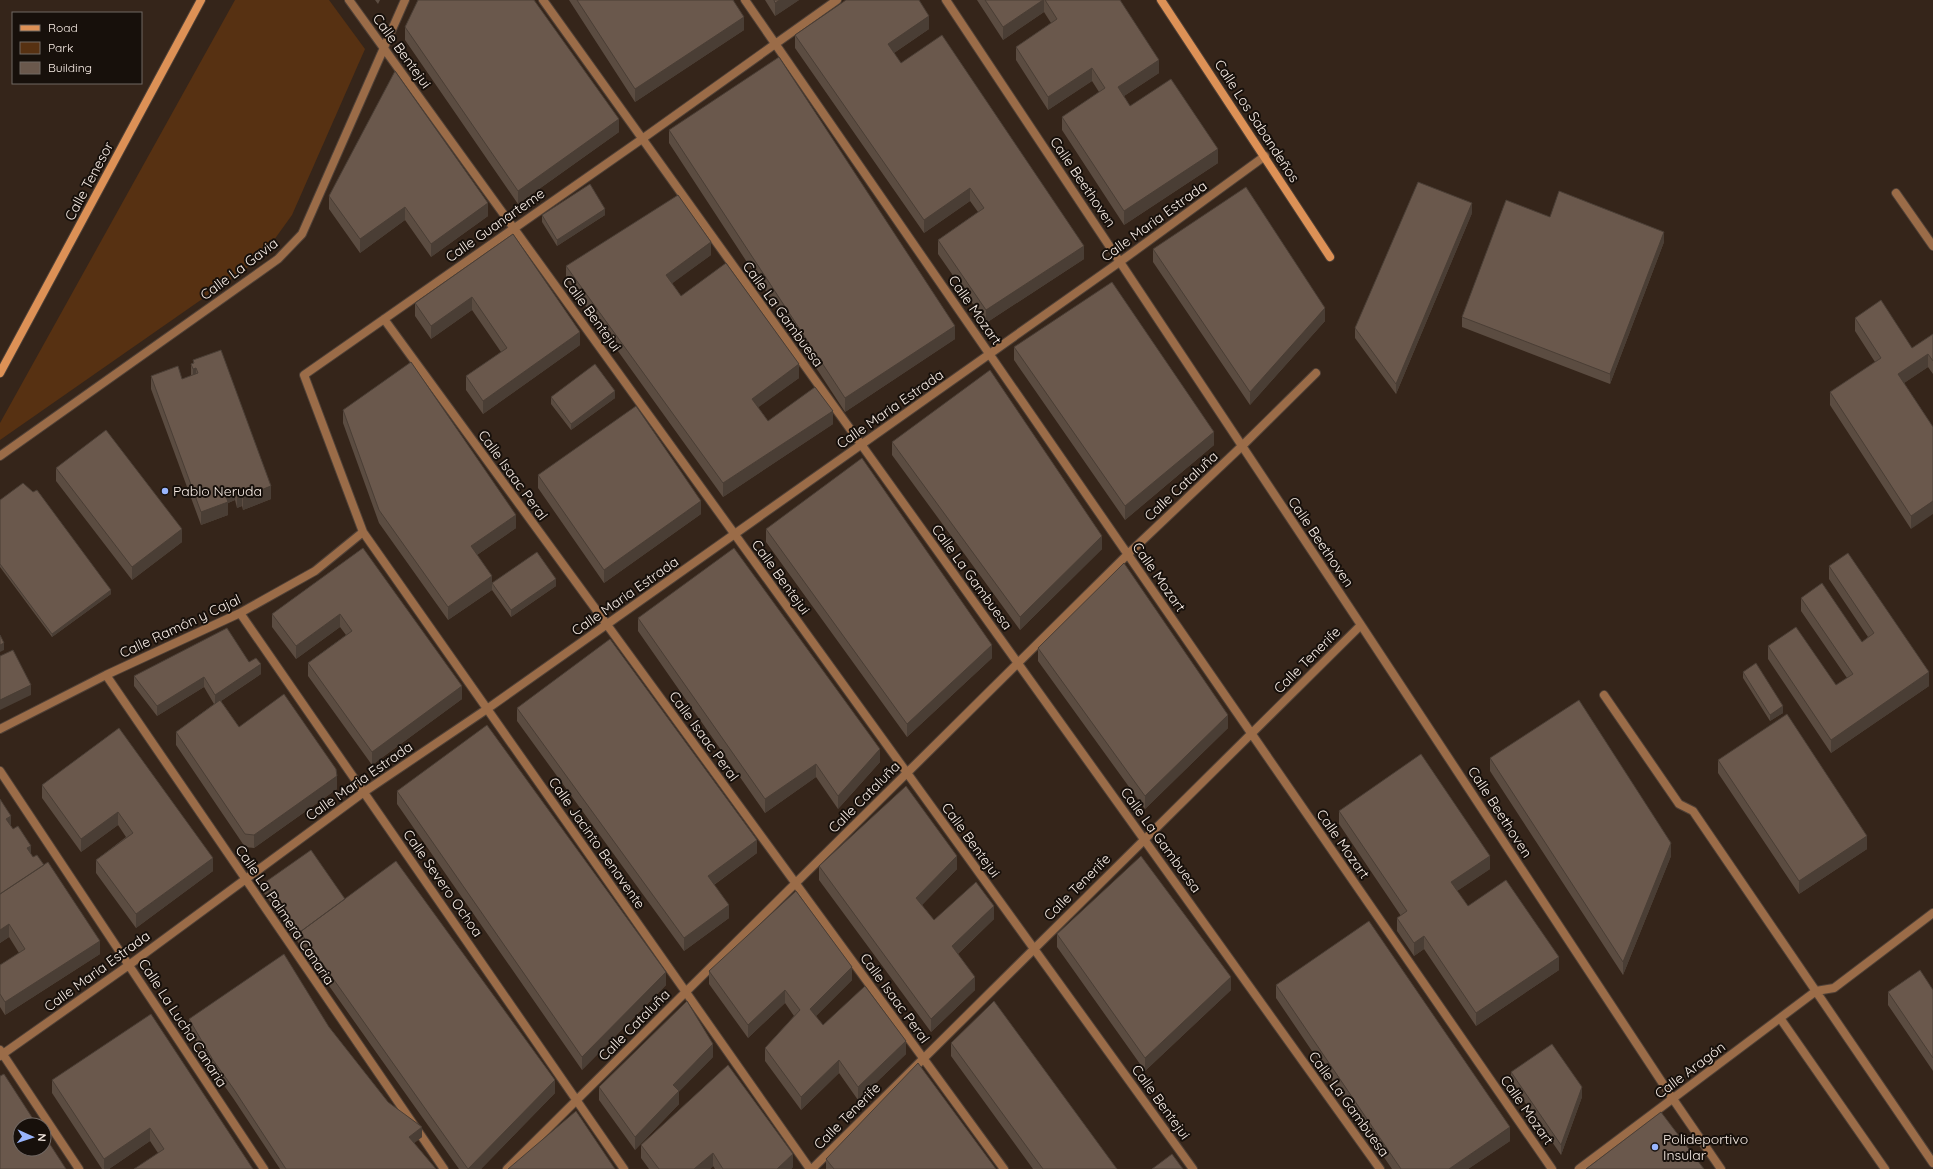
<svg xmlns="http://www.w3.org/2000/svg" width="1933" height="1169" viewBox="0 0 1933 1169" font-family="Quicksand,sans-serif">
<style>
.green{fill:#573112}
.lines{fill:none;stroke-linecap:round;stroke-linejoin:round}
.street-casing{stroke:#504137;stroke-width:10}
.secondary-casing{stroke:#504137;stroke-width:10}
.street{stroke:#9b6c48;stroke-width:8}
.secondary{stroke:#dd9156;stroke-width:8}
.wall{fill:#5b4c41}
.shaded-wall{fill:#4a3e35}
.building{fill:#6a584c;stroke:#4a3e35}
.poi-dot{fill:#99b5fd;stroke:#17100b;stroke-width:1.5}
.labels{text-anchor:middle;stroke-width:4;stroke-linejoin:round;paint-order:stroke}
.street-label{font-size:14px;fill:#f8ede6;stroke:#17100b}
.poi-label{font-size:14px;fill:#f8ede6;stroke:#17100b;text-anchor:start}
</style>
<rect width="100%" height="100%" fill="#35251a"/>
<path class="green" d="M 235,0 L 329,0 L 365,49 L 292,215 L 261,258 L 0,440 L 0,423 Z"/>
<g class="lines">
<g class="street-casing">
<path id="street" d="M 349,0 L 1193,1169
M 543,0 L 1380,1169
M 745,0 L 1552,1169
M 946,0 L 1361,625 L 1673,1099 L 1721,1169
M 1896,193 L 1933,246
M 384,319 L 1004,1169
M 0,456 L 278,259 L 302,234 L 405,0
M 240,613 L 624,1169
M 106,675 L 444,1169
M 1604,695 L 1679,804 L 1693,811 L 1933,1163
M 0,729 L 106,675 L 240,613 L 315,571 L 363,532
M 0,771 L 264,1169
M 1780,1018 L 1885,1169
M 0,1050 L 79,1169
M 0,1056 L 129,965 L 364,792 L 487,709 L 1121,261 L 1265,156
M 507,1169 L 1128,554 L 1242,446 L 1316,373
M 810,1169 L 363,532 L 304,375 L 642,139 L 837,0
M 812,1169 L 1361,625
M 1579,1169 L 1816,991 L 1834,988 L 1933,913"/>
</g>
<g class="secondary-casing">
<path id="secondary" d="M 1161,0 L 1330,257
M 0,373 L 201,0"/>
</g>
<use href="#street" class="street"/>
<use href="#secondary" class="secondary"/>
</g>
<path class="wall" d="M 375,0 L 380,0 L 378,4 Z
M 569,0 L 733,0 L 744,30 L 635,102 Z
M 765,0 L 799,0 L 775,16 Z
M 977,0 L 1120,0 L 1159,73 L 1124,96 L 1130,106 L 1218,163 L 1124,225 L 1062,130 L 1062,117 L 1099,92 L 1092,81 L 1048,110 L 1016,60 L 1016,47 L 1051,23 L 1044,12 L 1003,40 Z
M 405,27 L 619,132 L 518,204 L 405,40 Z
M 929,29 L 894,53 L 901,63 L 1084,259 L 986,323 L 938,254 L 938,240 L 978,212 L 970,201 L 924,233 L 795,48 L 795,35 Z
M 669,130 L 955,339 L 845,412 L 669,143 Z
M 329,196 L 488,216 L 431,257 L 405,220 L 360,253 L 329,209 Z
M 1472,213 L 1396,394 L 1355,338 L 1355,328 Z
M 542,215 L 605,215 L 557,246 L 542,222 Z
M 513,234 L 580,345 L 483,414 L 466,390 L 466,376 L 501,352 L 472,310 L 431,339 L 415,316 L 415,303 Z
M 1664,242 L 1610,384 L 1462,327 L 1462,317 Z
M 1153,249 L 1325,321 L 1250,405 L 1153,262 Z
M 711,255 L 672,283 L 681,296 L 799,378 L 758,407 L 768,421 L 833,424 L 723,497 L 566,279 L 566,266 Z
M 1855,318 L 1912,348 L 1933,334 L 1933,374 L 1928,367 L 1904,383 L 1933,427 L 1911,529 L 1830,405 L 1830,392 L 1875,362 L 1855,331 Z
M 1014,347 L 1214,445 L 1125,520 L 1014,360 Z
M 193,360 L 271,499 L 243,510 L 242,506 L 237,508 L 235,500 L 228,503 L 228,515 L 201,525 L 151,389 L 151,376 L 182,379 L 191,376 L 191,364 L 193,363 Z
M 551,397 L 615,398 L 571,430 L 551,404 Z
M 343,410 L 516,528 L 477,555 L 492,590 L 448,620 L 379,523 L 343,423 Z
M 892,442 L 1102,549 L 1020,630 L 892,455 Z
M 56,468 L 182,542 L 132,580 L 56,481 Z
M 538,475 L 701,514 L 604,583 L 538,488 Z
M 0,500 L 111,594 L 52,637 L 0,567 Z
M 766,529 L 992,658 L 907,737 L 766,542 Z
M 363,548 L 462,699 L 372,765 L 308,676 L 308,663 L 346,635 L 340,627 L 296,659 L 272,627 L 272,614 Z
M 1829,566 L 1929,686 L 1831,753 L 1768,659 L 1768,646 L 1836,685 L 1847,678 L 1801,611 L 1801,598 L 1862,642 L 1868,637 L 1829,579 Z
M 492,583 L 556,586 L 511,617 L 492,590 Z
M 638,618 L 880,762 L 838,809 L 816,777 L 765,813 L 638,631 Z
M 1038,648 L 1228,728 L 1145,809 L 1038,661 Z
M 249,662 L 261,674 L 221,701 L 239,727 L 337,789 L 254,848 L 245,847 L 176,745 L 176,732 L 214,704 L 204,687 L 157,716 L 134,686 L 134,676 Z
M 1743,672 L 1783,713 L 1770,721 L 1743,678 Z
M 517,708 L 757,853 L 714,885 L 729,918 L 684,951 L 517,721 Z
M 119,728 L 213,871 L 136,928 L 96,873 L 96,860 L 126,837 L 118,825 L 81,852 L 42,798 L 42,785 Z
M 1490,758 L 1671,856 L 1623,975 L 1490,771 Z
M 1718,760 L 1867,849 L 1799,894 L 1718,773 Z
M 397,791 L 666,985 L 582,1070 L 397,804 Z
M 0,799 L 11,826 L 100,954 L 5,1015 L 0,1007 L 0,965 L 19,953 L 9,937 L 0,943 Z
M 1339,811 L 1490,869 L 1457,891 L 1468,906 L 1559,970 L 1476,1026 L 1424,949 L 1414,956 L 1397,931 L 1397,918 L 1401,916 L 1339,824 Z
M 819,866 L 957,869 L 922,905 L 934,920 L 994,919 L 958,954 L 975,990 L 931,1032 L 819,880 Z
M 264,883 L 345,899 L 555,1093 L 481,1169 L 459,1169 L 300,945 L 264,893 Z
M 1057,934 L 1231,990 L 1145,1071 L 1057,947 Z
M 709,971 L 852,980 L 816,1016 L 823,1025 L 906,1054 L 858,1100 L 839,1073 L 801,1110 L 765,1061 L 765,1048 L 794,1016 L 785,1003 L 748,1038 L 709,984 Z
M 1276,985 L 1510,1141 L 1468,1169 L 1392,1169 L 1276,998 Z
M 1933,990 L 1933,1071 L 1888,1005 L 1888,992 Z
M 189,1019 L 329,1027 L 388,1102 L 422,1137 L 414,1143 L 436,1169 L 280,1169 L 233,1098 L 213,1070 L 189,1029 Z
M 951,1043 L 1117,1169 L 1033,1169 L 951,1056 Z
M 713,1057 L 679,1091 L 679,1104 L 635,1150 L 599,1100 L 599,1087 Z
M 728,1065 L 793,1167 L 791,1169 L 715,1169 L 713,1166 L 710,1169 L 649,1169 L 641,1158 L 641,1145 Z
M 1511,1072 L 1582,1097 L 1561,1155 L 1511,1082 Z
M 52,1080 L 253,1169 L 158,1153 L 150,1141 L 109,1169 L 102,1169 L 52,1093 Z
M 826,1159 L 996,1169 L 826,1169 Z"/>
<path class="shaded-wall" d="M 780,0 L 799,0 L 775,16 L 775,3 Z
M 1043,0 L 1044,0 L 1044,12 L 1003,40 L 1003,27 Z
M 929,16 L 929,29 L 888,57 L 888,44 Z
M 744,17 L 744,30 L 635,102 L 635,89 Z
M 1159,60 L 1159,73 L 1118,100 L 1118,87 Z
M 1092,68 L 1092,81 L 1048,110 L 1048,97 Z
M 619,119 L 619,132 L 518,204 L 518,191 Z
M 1218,149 L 1218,163 L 1124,225 L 1124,211 Z
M 970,188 L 970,201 L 924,233 L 924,220 Z
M 488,203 L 488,216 L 431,257 L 431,244 Z
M 1472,203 L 1472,213 L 1396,394 L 1396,384 Z
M 405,207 L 405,220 L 360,253 L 360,239 Z
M 605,209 L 605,215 L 557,246 L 557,240 Z
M 1664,232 L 1664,242 L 1610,384 L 1610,374 Z
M 711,242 L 711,255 L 666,288 L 666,275 Z
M 1084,246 L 1084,259 L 986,323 L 986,310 Z
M 472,297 L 472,310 L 431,339 L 431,326 Z
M 1325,308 L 1325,321 L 1250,405 L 1250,392 Z
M 955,326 L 955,339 L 845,412 L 845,398 Z
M 580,332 L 580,345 L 483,414 L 483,401 Z
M 1928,354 L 1928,367 L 1898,387 L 1898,374 Z
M 799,364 L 799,378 L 752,412 L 752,399 Z
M 196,368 L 196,381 L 193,383 L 193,369 Z
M 615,391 L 615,398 L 571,430 L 571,424 Z
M 833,411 L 833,424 L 723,497 L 723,483 Z
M 1214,432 L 1214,445 L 1125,520 L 1125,506 Z
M 271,486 L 271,499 L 243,510 L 243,497 Z
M 235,487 L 235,500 L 228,503 L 228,515 L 201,525 L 201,512 L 224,491 Z
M 242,493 L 242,506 L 237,508 L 237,495 Z
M 701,501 L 701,514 L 604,583 L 604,570 Z
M 1933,501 L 1933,514 L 1911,529 L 1911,516 Z
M 516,515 L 516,528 L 471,559 L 471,546 Z
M 182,529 L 182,542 L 132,580 L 132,567 Z
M 1102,536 L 1102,549 L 1020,630 L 1020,617 Z
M 492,576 L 492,590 L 448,620 L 448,607 Z
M 556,579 L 556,586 L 511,617 L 511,610 Z
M 111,590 L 111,594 L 52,637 L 52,634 Z
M 340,614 L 340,627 L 296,659 L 296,646 Z
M 4,643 L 4,650 L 0,652 L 0,645 Z
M 992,645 L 992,658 L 907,737 L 907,724 Z
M 261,664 L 261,674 L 215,705 L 215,695 Z
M 1929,672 L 1929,686 L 1831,753 L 1831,740 Z
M 204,677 L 204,687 L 157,716 L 157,706 Z
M 31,685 L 31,695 L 0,710 L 0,700 Z
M 462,686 L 462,699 L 372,765 L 372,752 Z
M 1783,706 L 1783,713 L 1770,721 L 1770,715 Z
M 1228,715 L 1228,728 L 1145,809 L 1145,796 Z
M 880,749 L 880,762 L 838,809 L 838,796 Z
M 816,764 L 816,777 L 765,813 L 765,799 Z
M 337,776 L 337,789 L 254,848 L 254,835 Z
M 118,812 L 118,825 L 81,852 L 81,839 Z
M 11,816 L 11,826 L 6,819 Z
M 1867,836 L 1867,849 L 1799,894 L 1799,881 Z
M 757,840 L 757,853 L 708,889 L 708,876 Z
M 1671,843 L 1671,856 L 1623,975 L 1623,962 Z
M 31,846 L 31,856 L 27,848 Z
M 957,856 L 957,869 L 916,911 L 916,898 Z
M 1490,856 L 1490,869 L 1451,895 L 1451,882 Z
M 213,858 L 213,871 L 136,928 L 136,914 Z
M 729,905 L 729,918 L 684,951 L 684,938 Z
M 994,906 L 994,919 L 952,959 L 952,946 Z
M 9,924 L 9,937 L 0,943 L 0,930 Z
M 1424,936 L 1424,949 L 1414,956 L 1414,943 Z
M 100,941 L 100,954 L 5,1015 L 5,1002 Z
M 1559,957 L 1559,970 L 1476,1026 L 1476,1013 Z
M 852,967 L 852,980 L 810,1022 L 810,1009 Z
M 666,972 L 666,985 L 582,1070 L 582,1057 Z
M 975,977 L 975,990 L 931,1032 L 931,1019 Z
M 1231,977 L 1231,990 L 1145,1071 L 1145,1058 Z
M 785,990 L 785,1003 L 748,1038 L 748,1025 Z
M 906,1041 L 906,1054 L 858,1100 L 858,1087 Z
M 713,1044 L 713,1057 L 673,1098 L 673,1085 Z
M 839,1060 L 839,1073 L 801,1110 L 801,1097 Z
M 555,1080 L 555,1093 L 481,1169 L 468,1169 Z
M 1582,1087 L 1582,1097 L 1561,1155 L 1561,1145 Z
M 679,1091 L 679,1104 L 635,1150 L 635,1137 Z
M 422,1127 L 422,1137 L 409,1147 L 409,1137 Z
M 1510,1127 L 1510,1141 L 1468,1169 L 1449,1169 Z
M 150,1128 L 150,1141 L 109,1169 L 104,1169 L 104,1159 Z
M 713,1153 L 713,1166 L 710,1169 L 694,1169 Z
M 793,1154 L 793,1167 L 791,1169 L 777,1169 Z"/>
<path class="building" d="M 418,0 L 534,0 L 619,119 L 518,191 L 405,27 Z
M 577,0 L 733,0 L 744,17 L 635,89 Z
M 774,0 L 780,0 L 775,3 Z
M 846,0 L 919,0 L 929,16 L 888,44 L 901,63 L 942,35 L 1084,246 L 986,310 L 938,240 L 984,208 L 970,188 L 924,220 L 795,35 Z
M 985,0 L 1043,0 L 1003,27 Z
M 1045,0 L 1120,0 L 1159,60 L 1118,87 L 1130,106 L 1171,79 L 1218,149 L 1124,211 L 1062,117 L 1105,88 L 1092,68 L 1048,97 L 1016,47 L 1057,19 Z
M 779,57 L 955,326 L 845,398 L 669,130 Z
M 395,71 L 488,203 L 431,244 L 405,207 L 360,239 L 329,196 Z
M 1418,182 L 1472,203 L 1396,384 L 1355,328 Z
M 590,184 L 605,209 L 557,240 L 542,215 Z
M 1246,187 L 1325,308 L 1250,392 L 1153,249 Z
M 1559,191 L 1664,232 L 1610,374 L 1462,317 L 1506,200 L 1550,217 Z
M 678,195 L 711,242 L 666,275 L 681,296 L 726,263 L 799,364 L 752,399 L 768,421 L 815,387 L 833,411 L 723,483 L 566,266 Z
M 513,234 L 580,332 L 483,401 L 466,376 L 507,348 L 472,297 L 431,326 L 415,303 Z
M 1112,282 L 1214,432 L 1125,506 L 1014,347 Z
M 1881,300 L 1912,348 L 1933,334 L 1933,361 L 1928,354 L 1898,374 L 1933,427 L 1933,501 L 1911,516 L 1830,392 L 1881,358 L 1855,318 Z
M 221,350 L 271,486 L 243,497 L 242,493 L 237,495 L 235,487 L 224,491 L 228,502 L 201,512 L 151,376 L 178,366 L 182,379 L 198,373 L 196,368 L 193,369 L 191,364 L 194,363 L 193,360 Z
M 411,362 L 516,515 L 471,546 L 492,576 L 448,607 L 379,510 L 343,410 Z
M 595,364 L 615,391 L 571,424 L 551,397 Z
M 990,370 L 1102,536 L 1020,617 L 892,442 Z
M 636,406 L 701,501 L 604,570 L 538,475 Z
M 106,430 L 182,529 L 132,567 L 56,468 Z
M 862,458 L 992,645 L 907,724 L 766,529 Z
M 23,483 L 33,492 L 37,490 L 111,590 L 52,634 L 0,564 L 0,500 Z
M 363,548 L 462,686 L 372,752 L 308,663 L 352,631 L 340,614 L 296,646 L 272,614 Z
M 734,548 L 880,749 L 838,796 L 816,764 L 765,799 L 638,618 Z
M 537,552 L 556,579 L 511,610 L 492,583 Z
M 1848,553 L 1929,672 L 1831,740 L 1768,646 L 1796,627 L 1836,685 L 1853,674 L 1801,598 L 1822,583 L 1862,642 L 1874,633 L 1829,566 Z
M 1124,563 L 1228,715 L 1145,796 L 1038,648 Z
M 227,628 L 249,662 L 256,658 L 261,664 L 215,695 L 204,677 L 157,706 L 134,676 Z
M 0,635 L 4,643 L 0,645 Z
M 610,639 L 757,840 L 708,876 L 729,905 L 684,938 L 517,708 Z
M 13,650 L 31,685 L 0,700 L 0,656 Z
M 1756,663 L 1783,706 L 1770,715 L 1743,672 Z
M 284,694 L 336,769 L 337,776 L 254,835 L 245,834 L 176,732 L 220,700 L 239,727 Z
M 1579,700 L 1671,843 L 1623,962 L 1490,758 Z
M 1787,714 L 1867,836 L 1799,881 L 1718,760 Z
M 487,725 L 666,972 L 582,1057 L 397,791 Z
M 119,728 L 213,858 L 136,914 L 96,860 L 133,833 L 118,812 L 81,839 L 42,785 Z
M 1421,754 L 1490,856 L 1451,882 L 1468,906 L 1506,880 L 1559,957 L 1476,1013 L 1424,936 L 1414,943 L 1397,918 L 1407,911 L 1339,811 Z
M 906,786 L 957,856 L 916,898 L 934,920 L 976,882 L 994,906 L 952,946 L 975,977 L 931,1019 L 819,866 Z
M 0,799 L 11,816 L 6,819 L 13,829 L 18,826 L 31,846 L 27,848 L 33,857 L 37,855 L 44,865 L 0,894 Z
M 311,850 L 345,899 L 300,932 L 300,935 L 264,883 Z
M 1141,856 L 1231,977 L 1145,1058 L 1057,934 Z
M 396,861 L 555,1080 L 468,1169 L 300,932 Z
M 48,862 L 100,941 L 5,1002 L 0,994 L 0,965 L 25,949 L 9,924 L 0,930 L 0,894 Z
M 796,891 L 852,967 L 810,1009 L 823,1025 L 865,986 L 906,1041 L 858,1087 L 839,1060 L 801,1097 L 765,1048 L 800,1010 L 785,990 L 748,1025 L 709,971 Z
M 1369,921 L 1510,1127 L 1449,1169 L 1401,1169 L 1276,985 Z
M 284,954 L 329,1027 L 388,1102 L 422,1127 L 409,1137 L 436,1169 L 286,1169 L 233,1088 L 213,1060 L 189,1019 Z
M 1920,970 L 1933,990 L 1933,1058 L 1888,992 Z
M 687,1001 L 713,1044 L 673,1085 L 679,1091 L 635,1137 L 599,1087 Z
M 994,1001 L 1117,1169 L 1043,1169 L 951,1043 Z
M 151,1014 L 253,1169 L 134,1169 L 164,1149 L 150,1128 L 104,1159 L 52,1080 Z
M 1552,1044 L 1582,1087 L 1561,1145 L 1511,1072 Z
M 918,1063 L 996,1169 L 834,1169 L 826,1159 Z
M 728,1065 L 793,1154 L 777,1169 L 723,1169 L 713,1153 L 694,1169 L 659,1169 L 641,1145 Z
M 4,1074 L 37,1125 L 20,1125 L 20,1149 L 44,1149 L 44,1135 L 66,1169 L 0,1169 L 0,1076 Z
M 576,1111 L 615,1169 L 508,1169 Z
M 1661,1112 L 1704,1169 L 1586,1169 Z
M 1172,1154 L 1183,1169 L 1152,1169 Z"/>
<g class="poi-dot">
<circle cx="165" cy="491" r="4"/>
<circle cx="1655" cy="1147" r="4"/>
</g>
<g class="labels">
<g class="street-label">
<text transform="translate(402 51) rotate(54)" y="5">Calle Bentejui</text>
<text transform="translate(1257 121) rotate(57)" y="5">Calle Los Sabandeños</text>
<text transform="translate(89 181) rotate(-62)" y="5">Calle Tenesor</text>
<text transform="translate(1083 182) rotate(56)" y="5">Calle Beethoven</text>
<text transform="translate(1154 221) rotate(-36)" y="5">Calle Maria Estrada</text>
<text transform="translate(495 225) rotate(-35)" y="5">Calle Guanarteme</text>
<text transform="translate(239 269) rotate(-37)" y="5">Calle La Gavia</text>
<text transform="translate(975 310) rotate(55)" y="5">Calle Mozart</text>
<text transform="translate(592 314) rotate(54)" y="5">Calle Bentejui</text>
<text transform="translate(783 314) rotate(54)" y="5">Calle La Gambuesa</text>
<text transform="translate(890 409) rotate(-35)" y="5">Calle Maria Estrada</text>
<text transform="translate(513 475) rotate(54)" y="5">Calle Isaac Peral</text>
<text transform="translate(1181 486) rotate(-43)" y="5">Calle Cataluña</text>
<text transform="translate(1321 542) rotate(56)" y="5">Calle Beethoven</text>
<text transform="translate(781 577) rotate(54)" y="5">Calle Bentejui</text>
<text transform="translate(972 577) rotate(54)" y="5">Calle La Gambuesa</text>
<text transform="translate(1159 577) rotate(55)" y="5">Calle Mozart</text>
<text transform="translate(625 596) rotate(-35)" y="5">Calle Maria Estrada</text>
<text transform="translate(180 626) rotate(-25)" y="5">Calle Ramón y Cajal</text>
<text transform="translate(1307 660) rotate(-45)" y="5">Calle Tenerife</text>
<text transform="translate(704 736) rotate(54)" y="5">Calle Isaac Peral</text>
<text transform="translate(359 781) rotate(-35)" y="5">Calle Maria Estrada</text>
<text transform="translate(864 797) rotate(-45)" y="5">Calle Cataluña</text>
<text transform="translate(1500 812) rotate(57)" y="5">Calle Beethoven</text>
<text transform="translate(971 840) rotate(54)" y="5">Calle Bentejui</text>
<text transform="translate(1161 840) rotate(54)" y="5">Calle La Gambuesa</text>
<text transform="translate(597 843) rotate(55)" y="5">Calle Jacinto Benavente</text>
<text transform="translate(1343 844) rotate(55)" y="5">Calle Mozart</text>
<text transform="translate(443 883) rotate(55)" y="5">Calle Severo Ochoa</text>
<text transform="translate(1077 887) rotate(-45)" y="5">Calle Tenerife</text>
<text transform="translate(285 915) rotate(56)" y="5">Calle La Palmera Canaria</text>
<text transform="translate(97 971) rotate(-36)" y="5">Calle Maria Estrada</text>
<text transform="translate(895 998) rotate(54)" y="5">Calle Isaac Peral</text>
<text transform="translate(183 1023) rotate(57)" y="5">Calle La Lucha Canaria</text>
<text transform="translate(634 1025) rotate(-45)" y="5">Calle Cataluña</text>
<text transform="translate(1690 1070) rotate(-37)" y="5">Calle Aragón</text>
<text transform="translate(1161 1102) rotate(54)" y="5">Calle Bentejui</text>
<text transform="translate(1349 1104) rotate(54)" y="5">Calle La Gambuesa</text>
<text transform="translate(1527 1110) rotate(55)" y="5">Calle Mozart</text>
<text transform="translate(847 1116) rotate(-45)" y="5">Calle Tenerife</text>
</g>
<g class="poi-label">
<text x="173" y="496">Pablo Neruda</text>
<text x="1663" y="1144">Polideportivo<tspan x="1663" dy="16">Insular</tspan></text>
</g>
</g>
<rect x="12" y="12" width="130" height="72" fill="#17100b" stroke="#716863"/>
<rect x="20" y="25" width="20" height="6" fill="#dd9156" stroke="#716863"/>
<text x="48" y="32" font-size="12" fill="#f8ede6">Road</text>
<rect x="20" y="42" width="20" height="12" fill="#573112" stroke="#716863"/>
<text x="48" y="52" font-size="12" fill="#f8ede6">Park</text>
<rect x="20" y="62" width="20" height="12" fill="#6a584c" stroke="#716863"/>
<text x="48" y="72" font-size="12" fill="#f8ede6">Building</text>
<g transform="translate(32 1137) rotate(93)"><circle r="19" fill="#17100b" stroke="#716863"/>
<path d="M0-3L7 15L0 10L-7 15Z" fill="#99b5fd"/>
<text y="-6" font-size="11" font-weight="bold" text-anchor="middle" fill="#f8ede6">N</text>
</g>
</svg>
